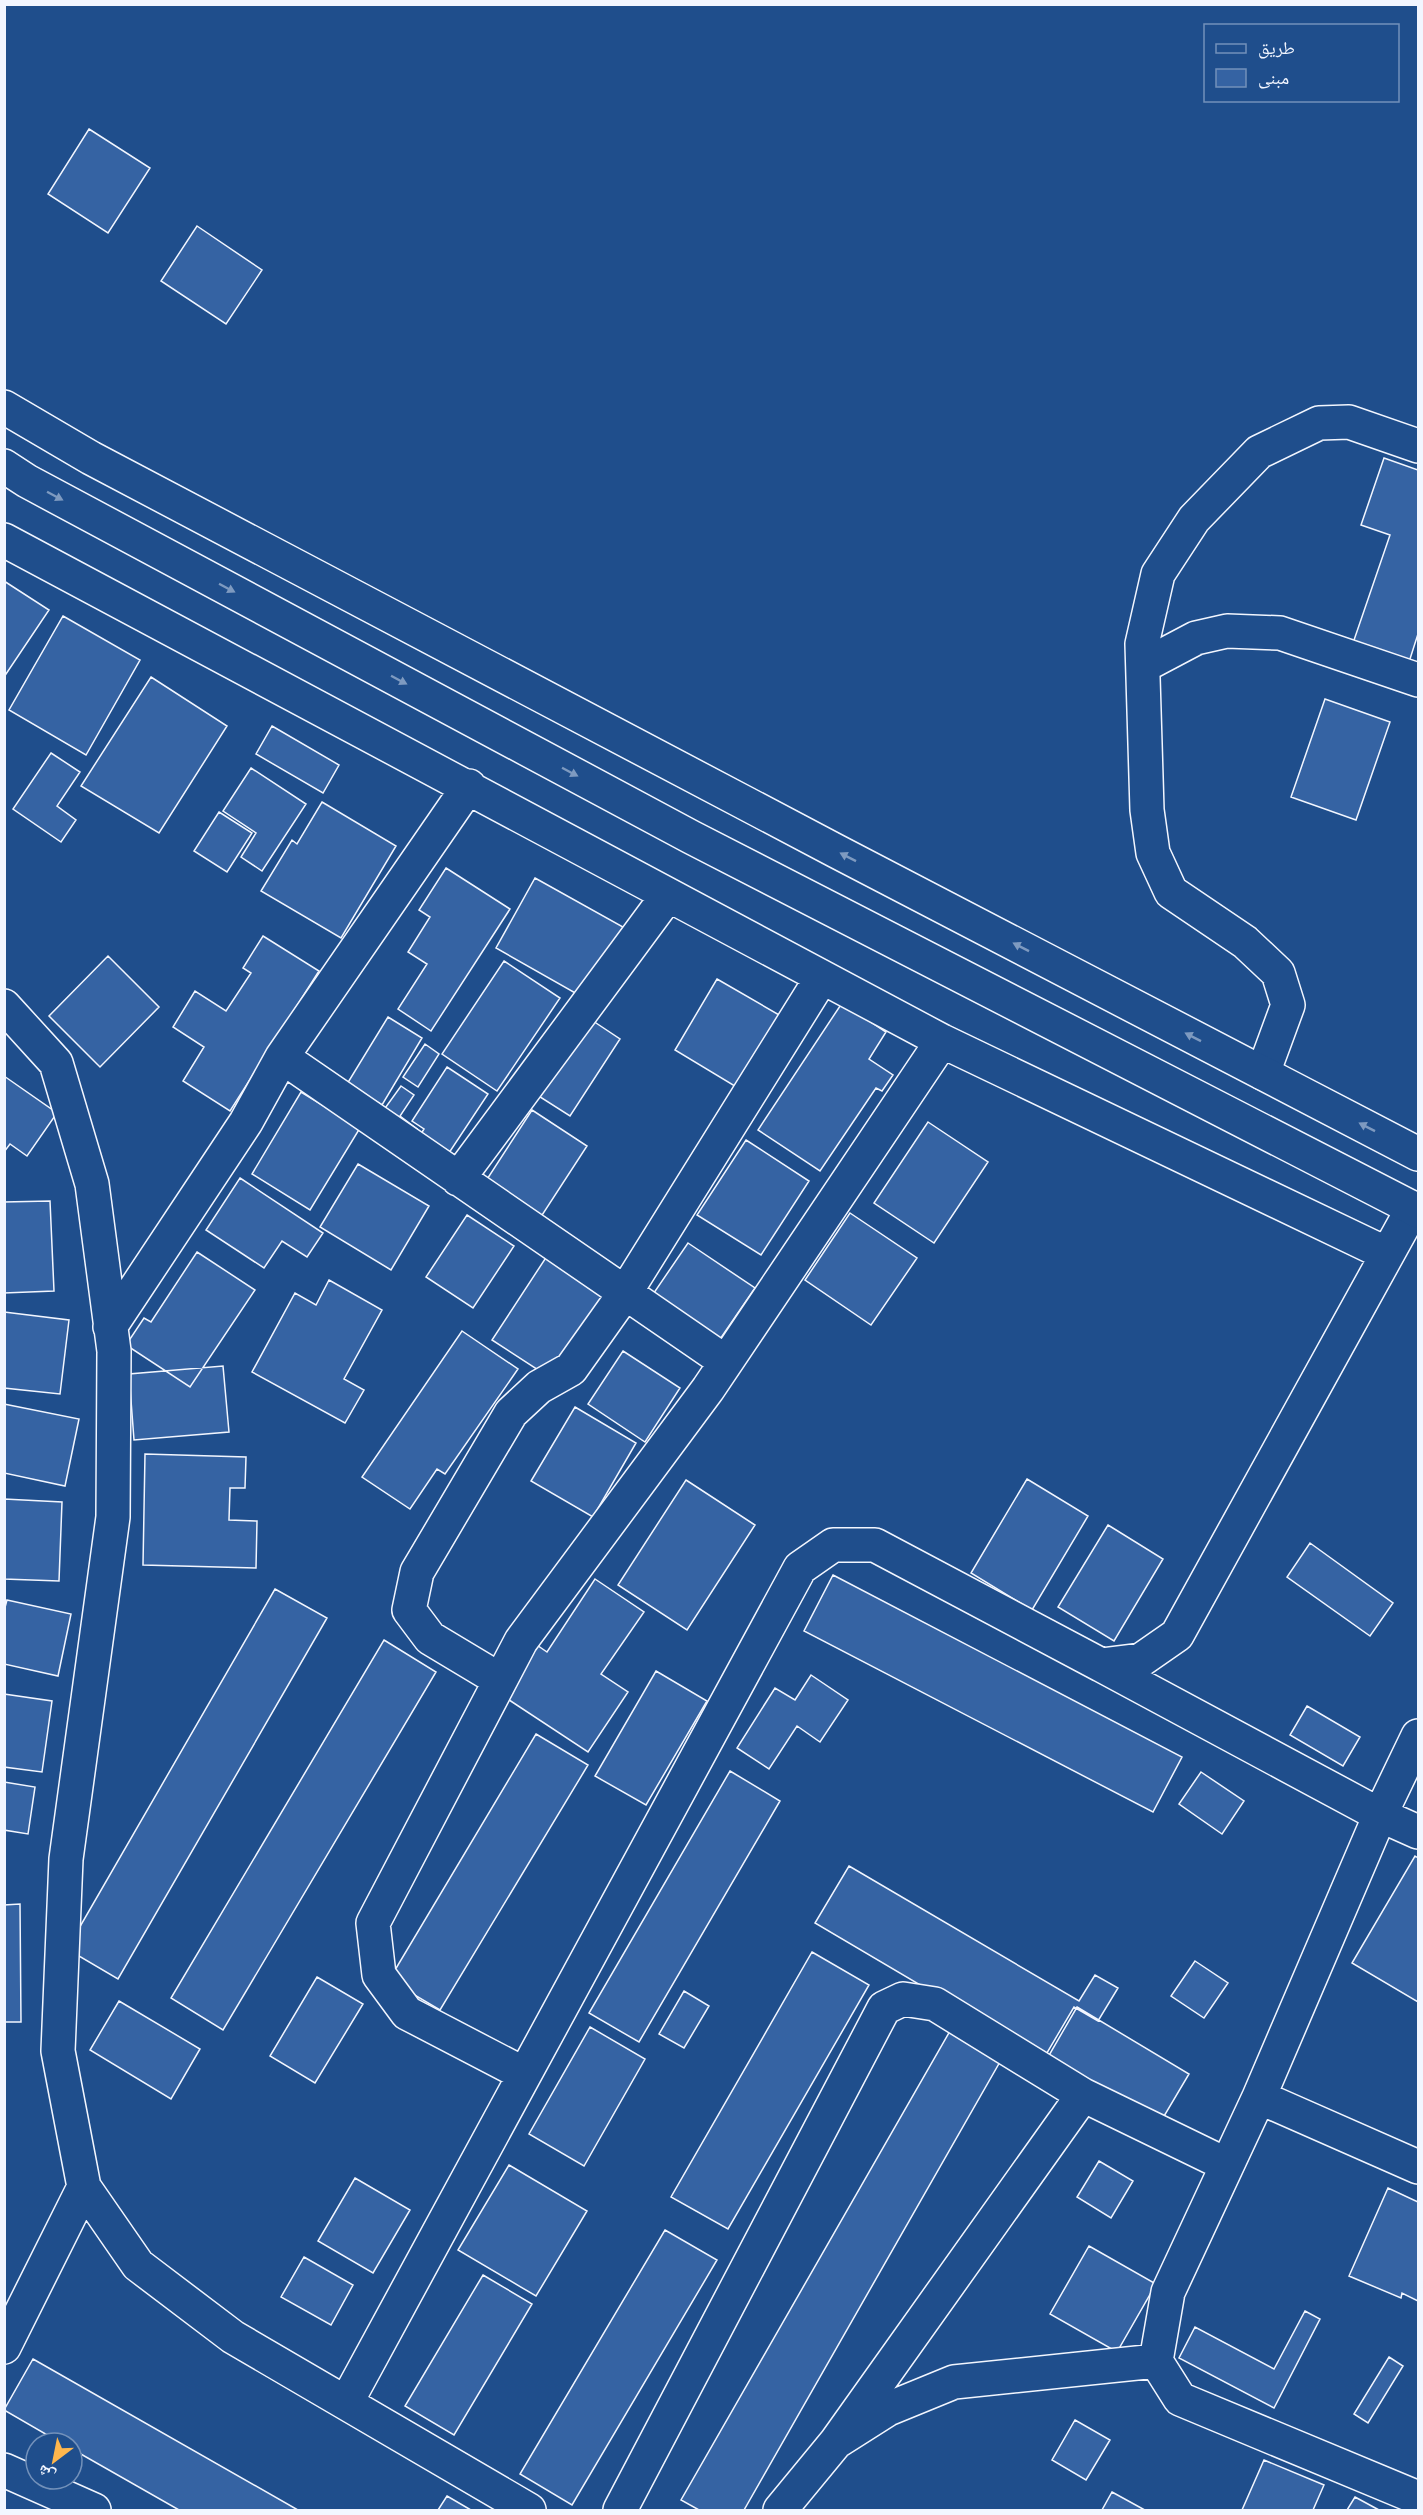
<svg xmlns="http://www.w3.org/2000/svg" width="1423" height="2515" viewBox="0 0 1423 2515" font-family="Lato,'Noto Naskh Arabic',sans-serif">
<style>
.building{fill:#3563a3;stroke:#f2f6ff;stroke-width:1.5}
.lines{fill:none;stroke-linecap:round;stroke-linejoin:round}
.street-casing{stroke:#f2f6ff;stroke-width:36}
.primary-casing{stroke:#f2f6ff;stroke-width:36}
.street{stroke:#1f4e8c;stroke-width:33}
.primary{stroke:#1f4e8c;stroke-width:33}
.oneway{fill:#7e9ac0}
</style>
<rect width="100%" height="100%" fill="#1f4e8c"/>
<path class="building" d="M 89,129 L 150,168 L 108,233 L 48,194 Z
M 197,226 L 262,270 L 226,324 L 161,281 Z
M 1384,458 L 1418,470 L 1418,634 L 1409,662 L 1353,643 L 1390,535 L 1361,525 Z
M 4,581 L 49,610 L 4,677 Z
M 63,616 L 140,660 L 86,755 L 9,710 Z
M 151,677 L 227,726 L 159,833 L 81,786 Z
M 1325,699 L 1390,722 L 1356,820 L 1291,797 Z
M 272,726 L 339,765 L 323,793 L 256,754 Z
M 51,753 L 80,772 L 57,806 L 76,820 L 61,842 L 13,809 Z
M 251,768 L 306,804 L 262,871 L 241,857 L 256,833 L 223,811 Z
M 322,802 L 396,846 L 341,938 L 261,891 L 292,840 L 297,844 Z
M 219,812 L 252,833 L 227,872 L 194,851 Z
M 446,868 L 510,909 L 431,1031 L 398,1009 L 427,964 L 408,952 L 430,917 L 419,910 Z
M 535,878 L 623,927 L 584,998 L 496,948 Z
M 263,936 L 319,971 L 230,1111 L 183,1081 L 204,1047 L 173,1027 L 195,991 L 226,1011 L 251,973 L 243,968 Z
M 108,956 L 159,1007 L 100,1067 L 49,1016 Z
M 504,961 L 560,998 L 497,1091 L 442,1054 Z
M 717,979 L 781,1016 L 738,1088 L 675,1050 Z
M 842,1003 L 886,1032 L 869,1059 L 893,1075 L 882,1091 L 876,1088 L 820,1171 L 758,1130 Z
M 388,1017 L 422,1038 L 382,1105 L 347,1084 Z
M 587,1017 L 620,1039 L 570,1116 L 537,1095 Z
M 425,1044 L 439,1054 L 418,1087 L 403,1077 Z
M 447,1067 L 488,1094 L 441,1165 L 413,1147 L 424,1129 L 412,1121 Z
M 4,1076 L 57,1113 L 27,1156 L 10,1144 L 4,1152 Z
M 401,1086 L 414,1095 L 400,1116 L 417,1129 L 406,1145 L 375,1122 Z
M 301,1092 L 360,1128 L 310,1210 L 252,1174 Z
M 532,1110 L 587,1146 L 535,1226 L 480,1190 Z
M 928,1122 L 988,1162 L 934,1243 L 874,1203 Z
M 746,1140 L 809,1181 L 761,1255 L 697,1215 Z
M 358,1164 L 429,1206 L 391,1270 L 320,1227 Z
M 240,1178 L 323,1233 L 307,1257 L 282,1241 L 264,1268 L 206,1230 Z
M 50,1201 L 54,1291 L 4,1293 L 4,1202 Z
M 850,1213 L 917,1258 L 871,1325 L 805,1280 Z
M 467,1215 L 514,1246 L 473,1308 L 426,1277 Z
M 688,1243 L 755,1288 L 714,1348 L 647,1303 Z
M 197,1252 L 255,1290 L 190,1387 L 126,1345 L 144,1318 L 151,1322 Z
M 547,1256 L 607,1295 L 552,1379 L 492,1340 Z
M 329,1280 L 382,1310 L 344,1379 L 364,1390 L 345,1423 L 252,1372 L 295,1293 L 316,1305 Z
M 4,1312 L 69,1320 L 60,1394 L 4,1388 Z
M 462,1331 L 518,1369 L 445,1474 L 437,1469 L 410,1509 L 362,1477 Z
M 623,1351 L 680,1388 L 645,1442 L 588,1404 Z
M 223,1366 L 229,1432 L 134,1440 L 129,1374 Z
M 4,1404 L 79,1419 L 65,1486 L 4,1473 Z
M 575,1407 L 636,1443 L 593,1517 L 531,1481 Z
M 145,1454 L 246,1457 L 245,1488 L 230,1488 L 229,1520 L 257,1521 L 256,1568 L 143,1565 Z
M 1027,1479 L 1088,1516 L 1032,1610 L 971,1573 Z
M 686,1480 L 755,1525 L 687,1630 L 618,1585 Z
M 4,1499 L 62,1502 L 59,1581 L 4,1579 Z
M 1108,1525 L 1163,1559 L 1114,1641 L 1058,1607 Z
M 1310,1543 L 1393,1603 L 1370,1636 L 1287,1577 Z
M 833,1575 L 1182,1757 L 1153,1812 L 804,1631 Z
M 595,1579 L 644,1612 L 601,1674 L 628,1692 L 588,1752 L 497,1692 L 531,1641 L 547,1652 Z
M 275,1589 L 327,1618 L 118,1979 L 67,1949 Z
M 7,1600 L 71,1614 L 58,1676 L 4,1664 L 4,1611 Z
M 384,1640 L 436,1672 L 223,2030 L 171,1998 Z
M 656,1671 L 707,1701 L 646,1805 L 595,1776 Z
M 811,1675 L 848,1700 L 820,1742 L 797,1726 L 769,1769 L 737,1748 L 775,1688 L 795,1700 Z
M 4,1694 L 52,1701 L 42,1772 L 4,1767 Z
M 1307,1706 L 1360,1737 L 1343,1766 L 1290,1735 Z
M 536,1734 L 588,1765 L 440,2010 L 389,1980 Z
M 730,1771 L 780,1801 L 639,2042 L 589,2013 Z
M 1201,1772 L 1244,1801 L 1222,1834 L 1179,1804 Z
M 4,1782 L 35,1787 L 28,1834 L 4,1830 Z
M 1415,1856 L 1418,1858 L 1418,2002 L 1352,1963 Z
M 849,1866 L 1079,2001 L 1095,1975 L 1118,1988 L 1098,2021 L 1074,2007 L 1044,2058 L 815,1923 Z
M 20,1904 L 21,2022 L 4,2022 L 4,1905 Z
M 812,1952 L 869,1985 L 728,2229 L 671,2197 Z
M 1195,1961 L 1228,1983 L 1204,2018 L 1171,1996 Z
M 317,1977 L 363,2004 L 315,2083 L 270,2056 Z
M 684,1991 L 709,2006 L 684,2048 L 659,2034 Z
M 119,2001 L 200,2049 L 171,2099 L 90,2050 Z
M 1077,2007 L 1189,2074 L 1160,2123 L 1048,2057 Z
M 590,2027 L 645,2059 L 584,2166 L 529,2134 Z
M 950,2031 L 1001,2060 L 744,2510 L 699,2510 L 681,2500 Z
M 1099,2161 L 1133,2181 L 1111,2218 L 1077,2197 Z
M 509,2165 L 587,2211 L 536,2296 L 458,2250 Z
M 355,2178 L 410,2210 L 373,2273 L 318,2241 Z
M 1388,2188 L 1418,2202 L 1418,2301 L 1402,2293 L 1401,2298 L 1349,2276 Z
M 665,2230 L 717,2260 L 572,2505 L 520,2474 Z
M 1089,2246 L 1156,2284 L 1117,2352 L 1050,2314 Z
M 304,2257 L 353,2285 L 331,2325 L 281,2297 Z
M 483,2275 L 532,2304 L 454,2435 L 405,2406 Z
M 1305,2311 L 1320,2319 L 1274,2408 L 1179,2358 L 1195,2327 L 1274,2369 Z
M 1389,2357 L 1403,2366 L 1368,2423 L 1354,2414 Z
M 33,2359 L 298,2510 L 179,2510 L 72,2449 L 72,2443 L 61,2443 L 4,2410 Z
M 1075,2420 L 1110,2440 L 1086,2480 L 1052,2460 Z
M 1264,2460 L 1324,2485 L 1313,2510 L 1242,2510 Z
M 1112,2492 L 1143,2509 L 1141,2510 L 1102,2510 Z
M 447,2496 L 471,2510 L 438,2510 Z
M 1355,2497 L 1379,2510 L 1347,2510 Z"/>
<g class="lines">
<g class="street-casing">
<path id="street" d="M 4,540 L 942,1041 L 1387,1254
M 1143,666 L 1196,638 L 1227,631 L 1280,633 L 1418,680
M 4,1006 L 56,1063 L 92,1184 L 114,1351 L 113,1517 L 66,1859 L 58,2051 L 84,2187 L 138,2265 L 233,2337 L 529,2510
M 282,1057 L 726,1362
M 1263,1073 L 1288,1005 L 1278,973 L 1245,942 L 1171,892 L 1153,853 L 1147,810 L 1142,644 L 1158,574 L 1194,519 L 1259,452 L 1319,423 L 1349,422 L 1418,446
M 458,1179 L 668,895
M 110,1327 L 246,1122 L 282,1057 L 469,786
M 1101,1665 L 1380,1815 L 1418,1832
M 500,1680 L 430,1638 L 409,1610 L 417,1572 L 511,1413 L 539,1387 L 571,1369 L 625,1293 L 822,977
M 1418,1736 L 1380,1815 L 1259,2097 L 1168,2292 L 1156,2361 L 1180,2399 L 1418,2498
M 524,2074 L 407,2013 L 379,1975 L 373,1923 L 521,1641 L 708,1389 L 942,1041
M 1259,2097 L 1418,2167
M 4,2347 L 84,2187
M 346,2403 L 800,1568 L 833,1545 L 875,1545 L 1101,1665 L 1141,1660 L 1177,1635 L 1413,1208
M 836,2442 L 1083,2095
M 4,2470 L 94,2510
M 620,2510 L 884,2008 L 903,1999 L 935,2004 L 1083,2095 L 1227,2165
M 780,2510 L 836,2442 L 888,2409 L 954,2382 L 1156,2361"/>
</g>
<g class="primary-casing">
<path id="primary" d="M 4,407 L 91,458 L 836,851 L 1418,1154
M 4,466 L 27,481 L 691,837 L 1418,1211"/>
</g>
<use href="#street" class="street"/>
<use href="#primary" class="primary"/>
</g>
<defs><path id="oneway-solid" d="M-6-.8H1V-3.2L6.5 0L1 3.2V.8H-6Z" transform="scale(1.5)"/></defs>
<g class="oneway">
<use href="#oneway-solid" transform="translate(55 496) rotate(28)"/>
<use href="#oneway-solid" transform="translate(227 588) rotate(28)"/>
<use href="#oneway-solid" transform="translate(399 680) rotate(28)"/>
<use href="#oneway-solid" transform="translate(570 772) rotate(28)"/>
<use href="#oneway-solid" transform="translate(848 857) rotate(-153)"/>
<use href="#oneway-solid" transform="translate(1021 947) rotate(-153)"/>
<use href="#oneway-solid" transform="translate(1193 1037) rotate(-153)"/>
<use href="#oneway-solid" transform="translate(1367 1127) rotate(-153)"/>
</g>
<rect width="1423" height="2515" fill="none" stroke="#f2f6ff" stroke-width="12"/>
<rect x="1204" y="24" width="195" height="78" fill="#1f4e8c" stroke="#7391ba" stroke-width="1.5"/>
<rect x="1216" y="44" width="30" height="9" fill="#1f4e8c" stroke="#7391ba" stroke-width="1.5"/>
<text x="1258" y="54" font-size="18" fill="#f2f6ff">طريق</text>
<rect x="1216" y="69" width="30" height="18" fill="#3563a3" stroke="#7391ba" stroke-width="1.5"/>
<text x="1258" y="84" font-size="18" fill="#f2f6ff">مبنى</text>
<g transform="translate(54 2461) rotate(212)"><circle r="28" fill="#1f4e8c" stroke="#7391ba" stroke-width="1.5"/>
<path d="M0-4.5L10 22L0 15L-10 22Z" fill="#ffb74d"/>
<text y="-9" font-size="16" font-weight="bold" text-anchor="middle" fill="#f2f6ff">ش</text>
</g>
</svg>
